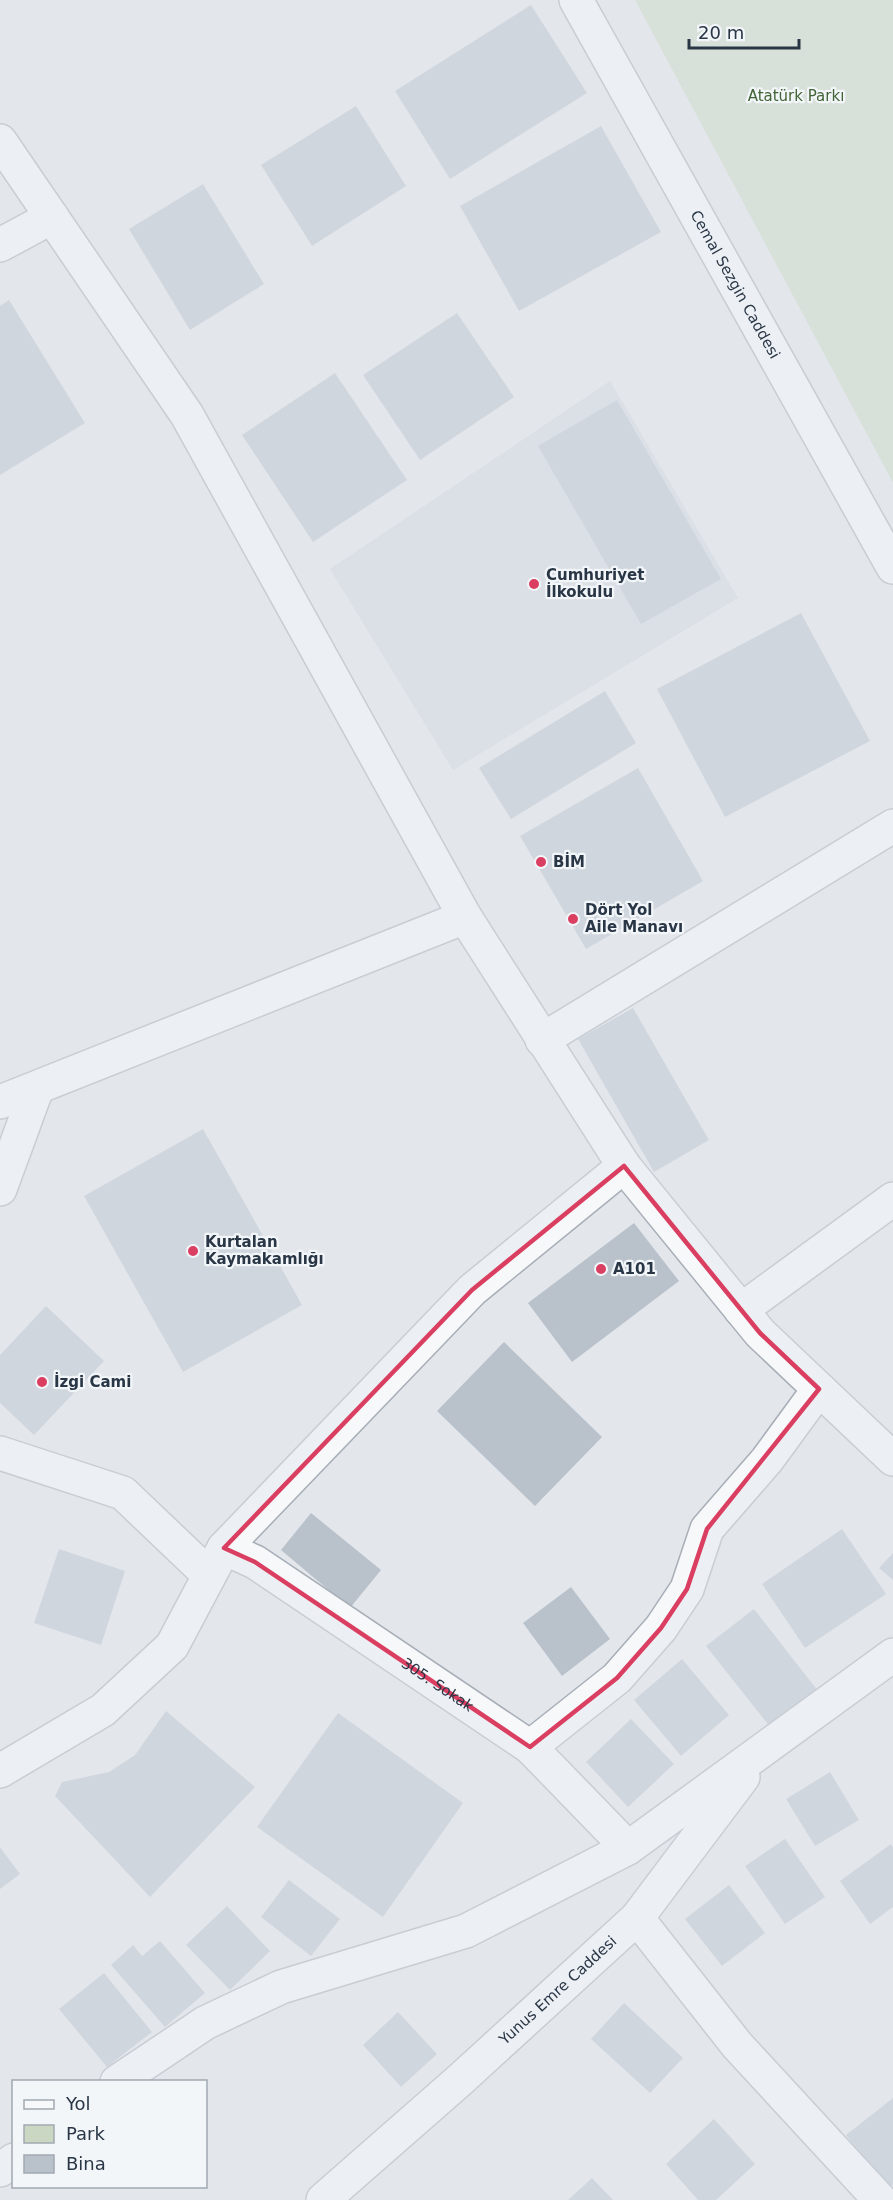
<svg xmlns="http://www.w3.org/2000/svg" width="893" height="2200" viewBox="0 0 893 2200" font-family="'DejaVu Sans',sans-serif">
<style>
.built{fill:#d1d6de}
.green{fill:#cad7c3}
.building{fill:#b9c1cb}
.lines{fill:none;stroke-linecap:round;stroke-linejoin:round}
.minor-casing{stroke:#a7aeb7;stroke-width:36}
.minor{stroke:#f6f8fa;stroke-width:33}
.marked{fill:none;stroke:#da3f62;stroke-width:4.5;stroke-linejoin:round}
.poi-dot{fill:#da3f62;stroke:#f3f6f9;stroke-width:2}
.labels{text-anchor:middle;stroke-width:4.5;stroke-linejoin:round;paint-order:stroke}
.park-label{font-size:15px;fill:#416335;stroke:#f3f6f9}
.street-label{font-size:15px;fill:#293646;stroke:#f3f6f9}
.poi-label{font-size:15px;font-weight:bold;fill:#293646;stroke:#f3f6f9;text-anchor:start}
</style>
<rect width="100%" height="100%" fill="#e3e7ec"/>
<path class="built" d="M 610,381 L 738,598 L 453,770 L 330,569 Z"/>
<path class="green" d="M 635,0 L 893,0 L 893,483 Z"/>
<path class="building" d="M 531,5 L 587,93 L 450,179 L 395,91 Z
M 356,106 L 406,186 L 312,246 L 261,165 Z
M 601,126 L 661,232 L 519,311 L 460,206 Z
M 203,184 L 264,284 L 190,330 L 129,229 Z
M 9,300 L 85,423 L 0,475 L 0,306 Z
M 457,313 L 514,397 L 420,460 L 363,375 Z
M 335,373 L 407,480 L 313,542 L 242,435 Z
M 617,400 L 721,579 L 641,624 L 538,446 Z
M 801,613 L 870,741 L 725,817 L 657,689 Z
M 605,691 L 636,743 L 511,819 L 479,768 Z
M 638,768 L 703,881 L 586,949 L 520,836 Z
M 633,1008 L 709,1140 L 654,1172 L 578,1039 Z
M 203,1129 L 302,1305 L 183,1372 L 84,1196 Z
M 634,1223 L 679,1281 L 572,1362 L 528,1303 Z
M 46,1306 L 104,1361 L 34,1435 L 0,1403 L 0,1355 Z
M 504,1342 L 602,1437 L 535,1506 L 437,1411 Z
M 311,1513 L 381,1570 L 350,1608 L 281,1550 Z
M 842,1529 L 886,1594 L 805,1648 L 762,1584 Z
M 59,1549 L 125,1571 L 101,1645 L 34,1623 Z
M 893,1553 L 893,1580 L 879,1568 Z
M 571,1587 L 610,1639 L 562,1676 L 523,1623 Z
M 754,1609 L 818,1691 L 771,1728 L 706,1646 Z
M 682,1659 L 729,1715 L 681,1756 L 634,1700 Z
M 166,1711 L 255,1787 L 150,1897 L 55,1796 L 62,1782 L 109,1772 L 135,1755 Z
M 338,1713 L 463,1803 L 383,1917 L 257,1827 Z
M 631,1719 L 674,1764 L 628,1807 L 586,1762 Z
M 830,1772 L 859,1820 L 815,1846 L 786,1799 Z
M 785,1839 L 825,1897 L 785,1924 L 745,1866 Z
M 891,1844 L 893,1848 L 893,1907 L 870,1924 L 840,1881 Z
M 0,1847 L 20,1874 L 0,1889 Z
M 289,1880 L 340,1919 L 311,1956 L 261,1917 Z
M 729,1885 L 765,1933 L 722,1966 L 685,1919 Z
M 227,1906 L 270,1951 L 230,1990 L 186,1945 Z
M 160,1941 L 205,1993 L 165,2027 L 111,1965 L 133,1945 L 142,1956 Z
M 104,1973 L 152,2032 L 107,2067 L 59,2009 Z
M 624,2003 L 683,2058 L 650,2093 L 591,2039 Z
M 398,2012 L 437,2054 L 401,2087 L 363,2045 Z
M 893,2098 L 893,2185 L 888,2189 L 846,2135 Z
M 714,2119 L 755,2164 L 716,2200 L 698,2200 L 666,2164 Z
M 592,2178 L 613,2200 L 568,2200 Z"/>
<g class="lines">
<g class="minor-casing">
<g id="minor">
<path id="s1" d="M 576,0 L 893,567"/>
<path d="M 0,141 L 187,415 L 465,917 L 624,1166 L 760,1333 L 893,1459"/>
<path d="M 0,245 L 52,217"/>
<path d="M 542,1040 L 893,826"/>
<path d="M 0,1102 L 465,917"/>
<path d="M 0,1189 L 37,1088"/>
<path d="M 741,1310 L 893,1199"/>
<path d="M 0,1453 L 123,1493 L 209,1575"/>
<path id="s2" d="M 224,1548 L 255,1562 L 530,1747 L 628,1848"/>
<path d="M 530,1747 L 617,1678 L 661,1628 L 687,1589 L 707,1529 L 767,1460 L 819,1389"/>
<path d="M 0,1771 L 103,1710 L 172,1646 L 224,1548 L 472,1290 L 624,1166"/>
<path d="M 637,1918 L 737,2045 L 880,2200"/>
<path d="M 117,2082 L 205,2023 L 281,1987 L 466,1931 L 628,1848 L 893,1655"/>
<path d="M 0,2170 L 14,2160"/>
<path id="s3" d="M 323,2200 L 461,2079 L 637,1918 L 743,1777"/>
</g>
</g>
<use href="#minor" class="minor"/>
</g>
<path d="M0 0H893V2200H0ZM 624,1166 L 760,1333 L 819,1389 L 707,1529 L 687,1589 L 661,1628 L 617,1678 L 530,1747 L 255,1562 L 224,1548 L 472,1290 Z" fill="#e3e7ec" fill-opacity=".55" fill-rule="evenodd"/>
<path class="marked" d="M 624,1166 L 760,1333 L 819,1389 L 707,1529 L 687,1589 L 661,1628 L 617,1678 L 530,1747 L 255,1562 L 224,1548 L 472,1290 Z"/>
<g class="poi-dot">
<circle cx="534" cy="584" r="6"/>
<circle cx="541" cy="862" r="6"/>
<circle cx="573" cy="919" r="6"/>
<circle cx="193" cy="1251" r="6"/>
<circle cx="601" cy="1269" r="6"/>
<circle cx="42" cy="1382" r="6"/>
</g>
<g class="labels">
<g class="park-label">
<text x="796" y="101">Atatürk Parkı</text>
</g>
<g class="street-label">
<text dy="5" stroke="none"><textPath href="#s1" startOffset="326">Cemal Sezgin Caddesi</textPath></text>
<text dy="5" stroke="none"><textPath href="#s2" startOffset="254">305. Sokak</textPath></text>
<text dy="5" stroke="none"><textPath href="#s3" startOffset="315">Yunus Emre Caddesi</textPath></text>
</g>
<g class="poi-label">
<text x="546" y="580">Cumhuriyet<tspan x="546" dy="17">İlkokulu</tspan></text>
<text x="553" y="867">BİM</text>
<text x="585" y="915">Dört Yol<tspan x="585" dy="17">Aile Manavı</tspan></text>
<text x="205" y="1247">Kurtalan<tspan x="205" dy="17">Kaymakamlığı</tspan></text>
<text x="613" y="1274">A101</text>
<text x="54" y="1387">İzgi Cami</text>
</g>
</g>
<rect x="12" y="2080" width="195" height="108" fill="#f3f6f9" stroke="#a2a9b1" stroke-width="1.5"/>
<rect x="24" y="2100" width="30" height="9" fill="#f6f8fa" stroke="#a2a9b1" stroke-width="1.5"/>
<text x="66" y="2110" font-size="18" fill="#293646">Yol</text>
<rect x="24" y="2125" width="30" height="18" fill="#cad7c3" stroke="#a2a9b1" stroke-width="1.5"/>
<text x="66" y="2140" font-size="18" fill="#293646">Park</text>
<rect x="24" y="2155" width="30" height="18" fill="#b9c1cb" stroke="#a2a9b1" stroke-width="1.5"/>
<text x="66" y="2170" font-size="18" fill="#293646">Bina</text>
<path d="M689 39v9h110v-9" fill="none" stroke="#293646" stroke-width="3"/>
<text x="698" y="39" font-size="18" fill="#293646" stroke="#f3f6f9" stroke-width="4.5" paint-order="stroke">20 m</text>
</svg>
